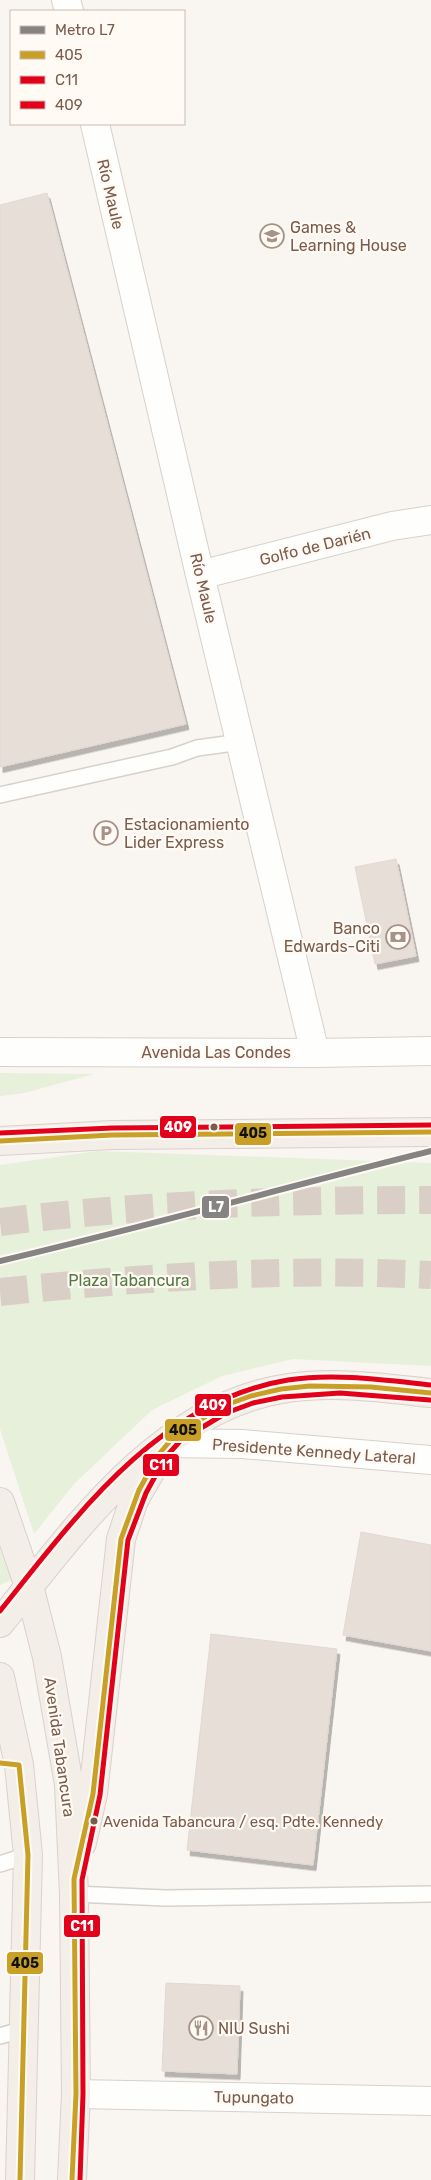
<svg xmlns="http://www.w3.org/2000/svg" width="431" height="2180" viewBox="0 0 431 2180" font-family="Rubik,sans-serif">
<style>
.green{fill:#e7f0db}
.building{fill:#e6ded7;stroke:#e2d8d2;filter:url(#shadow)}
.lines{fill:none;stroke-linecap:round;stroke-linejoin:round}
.motorway-tunnel{stroke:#d9cfc7;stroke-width:28;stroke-dasharray:28 14;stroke-linecap:butt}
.service-casing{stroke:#d7d1cb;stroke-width:18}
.minor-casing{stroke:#d7d1cb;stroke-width:30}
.tertiary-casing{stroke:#d7d1cb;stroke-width:30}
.primary-casing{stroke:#dad1cc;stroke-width:30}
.service{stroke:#fefefd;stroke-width:15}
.minor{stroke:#fefefd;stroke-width:28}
.tertiary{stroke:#fefefd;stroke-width:28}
.primary{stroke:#f3eee8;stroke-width:28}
.bus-1-casing{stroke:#fffaf3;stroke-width:9}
.bus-2-casing{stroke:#fffaf3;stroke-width:9}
.bus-3-casing{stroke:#fffaf3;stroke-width:9}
.bus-1{stroke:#c8a027;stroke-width:5}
.bus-2{stroke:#e2001a;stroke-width:5}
.bus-3{stroke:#e2001a;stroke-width:5}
.metro-1-casing{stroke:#fffaf3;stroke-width:10}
.metro-1{stroke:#868383;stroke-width:6}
.bus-dot{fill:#7a5c4d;stroke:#fffaf3;stroke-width:2}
.labels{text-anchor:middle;stroke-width:4.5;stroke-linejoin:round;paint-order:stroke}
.bus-label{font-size:15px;fill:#7a5c4d;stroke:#fffaf3;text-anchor:start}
.street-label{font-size:16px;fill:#7a5c4d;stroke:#fffaf3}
.poi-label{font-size:16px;fill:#7a5c4d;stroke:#fffaf3;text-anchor:start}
.park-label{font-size:16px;fill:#537a41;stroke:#fffaf3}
.line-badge{stroke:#fffaf3;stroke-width:2}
.badge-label{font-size:14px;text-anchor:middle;font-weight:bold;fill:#fff}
.pale-badge-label{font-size:14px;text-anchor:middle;font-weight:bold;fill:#111}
</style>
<defs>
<filter id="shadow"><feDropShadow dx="3" dy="5.5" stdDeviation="0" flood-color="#0004"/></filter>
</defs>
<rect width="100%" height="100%" fill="#f9f5f0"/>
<path class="green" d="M 0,1073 L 94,1074 L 24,1093 L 0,1096 Z
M 98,1151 L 431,1163 L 431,1366 L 293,1359 L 222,1376 L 152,1410 L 74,1484 L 34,1534 L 0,1429 L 0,1165 Z
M 0,1549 L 11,1580 L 0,1585 Z"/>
<path class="building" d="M 47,193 L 186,724 L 0,767 L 0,205 Z
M 396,859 L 416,956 L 375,964 L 355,867 Z
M 361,1532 L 431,1545 L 431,1651 L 343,1635 Z
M 211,1634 L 337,1649 L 313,1865 L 187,1850 Z
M 166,1983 L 240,1986 L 237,2074 L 162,2071 Z"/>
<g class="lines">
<path class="motorway-tunnel" d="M 0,1222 C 143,1204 287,1200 431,1200
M 0,1292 C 143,1277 287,1268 431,1275"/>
<g class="service-casing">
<path id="service" d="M 0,795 L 172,757 L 197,748 L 241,742
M 0,1864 L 28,1855
M 74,1894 L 165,1898 L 431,1894
M 0,2036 L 24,2029"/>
</g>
<g class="minor-casing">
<path id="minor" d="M 66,0 L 69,11
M 95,124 L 200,575 L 315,1053
M 200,575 L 392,526 L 431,520
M 166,1443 L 242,1444 L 431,1460
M 76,2094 L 431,2101"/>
</g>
<g class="tertiary-casing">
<path id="tertiary" d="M 0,1052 L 315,1053 L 431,1051"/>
</g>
<g class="primary-casing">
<path id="primary" d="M 0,1141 L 112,1135 L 431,1132
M 0,1502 L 29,1586 L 47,1657 L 69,1785 L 74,1894 L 76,2094 L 72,2180
M 0,1623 C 75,1530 161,1406 288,1388 C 336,1381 383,1388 431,1393
M 0,1677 L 19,1765 L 28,1855 L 20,2180
M 82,1843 L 93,1794 L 121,1539 L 134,1500 L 157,1460"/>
</g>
<use href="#service" class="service"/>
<use href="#minor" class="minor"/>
<use href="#tertiary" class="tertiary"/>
<use href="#primary" class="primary"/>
<g class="bus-1-casing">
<path id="bus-1" d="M 0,1141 L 112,1135 L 431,1132
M 0,1763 L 19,1765 L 28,1855 L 20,2180
M 72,2180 L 76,2094 L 74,1879 L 93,1794 L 121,1539 L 139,1490 L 159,1454 L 176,1434 L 223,1406 L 251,1396 L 281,1389 L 310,1386 L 371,1387 L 431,1393"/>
</g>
<g class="bus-2-casing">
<path id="bus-2" d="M 80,2180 L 83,2094 L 82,1880 L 100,1795 L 128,1540 L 146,1493 L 165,1458 L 181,1440 L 226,1413 L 253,1403 L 282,1397 L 340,1393 L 430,1400"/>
</g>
<g class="bus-3-casing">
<path id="bus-3" d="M 0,1133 L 112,1128 L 431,1125
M 0,1611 C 76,1516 159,1401 288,1380 C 335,1373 384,1380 431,1385"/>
</g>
<use href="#bus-1" class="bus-1"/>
<use href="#bus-2" class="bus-2"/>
<use href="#bus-3" class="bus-3"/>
<g class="metro-1-casing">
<path id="metro-1" d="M 0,1261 C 144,1227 287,1187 431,1151"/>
</g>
<use href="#metro-1" class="metro-1"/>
</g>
<defs>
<g id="school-ring" transform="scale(1.25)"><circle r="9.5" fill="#fffaf3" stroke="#a69286" stroke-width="1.5"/><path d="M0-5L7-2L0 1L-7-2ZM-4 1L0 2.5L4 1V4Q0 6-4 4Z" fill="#a69286"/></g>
<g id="parking-ring" transform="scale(1.25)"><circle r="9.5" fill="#fffaf3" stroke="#a69286" stroke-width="1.5"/><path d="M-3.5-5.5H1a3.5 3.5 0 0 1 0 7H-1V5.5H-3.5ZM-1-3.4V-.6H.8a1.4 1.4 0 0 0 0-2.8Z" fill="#a69286"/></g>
<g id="bank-ring" transform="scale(1.25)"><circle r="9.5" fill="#fffaf3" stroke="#a69286" stroke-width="1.5"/><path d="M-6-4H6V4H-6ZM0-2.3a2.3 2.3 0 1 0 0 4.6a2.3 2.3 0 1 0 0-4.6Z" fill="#a69286"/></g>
<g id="restaurant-ring" transform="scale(1.25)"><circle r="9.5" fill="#fffaf3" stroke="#a69286" stroke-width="1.5"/><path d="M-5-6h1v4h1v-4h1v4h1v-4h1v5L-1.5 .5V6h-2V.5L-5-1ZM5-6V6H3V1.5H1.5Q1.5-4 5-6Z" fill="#a69286"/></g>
</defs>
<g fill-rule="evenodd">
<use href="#school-ring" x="272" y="236"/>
<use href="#parking-ring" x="106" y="833"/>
<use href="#bank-ring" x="398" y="937"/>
<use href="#restaurant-ring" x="201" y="2028"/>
</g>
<g class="bus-dot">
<circle cx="214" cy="1127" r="4.5"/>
<circle cx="94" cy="1821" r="4.5"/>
</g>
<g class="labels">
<g class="bus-label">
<text x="103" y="1827">Avenida Tabancura / esq. Pdte. Kennedy</text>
</g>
<g class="street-label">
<text transform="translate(111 194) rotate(77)" y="6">Río Maule</text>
<text transform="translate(315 546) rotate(-14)" y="6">Golfo de Darién</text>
<text transform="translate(204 588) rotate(77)" y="6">Río Maule</text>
<text x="216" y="1058">Avenida Las Condes</text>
<text transform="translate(314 1451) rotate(4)" y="6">Presidente Kennedy Lateral</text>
<text transform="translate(60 1747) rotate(82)" y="6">Avenida Tabancura</text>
<text transform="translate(254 2097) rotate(1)" y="6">Tupungato</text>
</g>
<g class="poi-label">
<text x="290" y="233">Games &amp;<tspan x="290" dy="18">Learning House</tspan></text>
<text x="124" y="830">Estacionamiento<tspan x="124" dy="18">Lider Express</tspan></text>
<text x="380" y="934" text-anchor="end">Banco<tspan x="380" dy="18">Edwards-Citi</tspan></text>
<text x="218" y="2034">NIU Sushi</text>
</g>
<g class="park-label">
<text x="129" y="1286">Plaza Tabancura</text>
</g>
</g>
<g class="line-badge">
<rect x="159" y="1115" width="38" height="24" rx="5" fill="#e2001a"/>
<rect x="234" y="1122" width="38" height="24" rx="5" fill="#c8a027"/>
<rect x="201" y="1195" width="29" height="24" rx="5" fill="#868383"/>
<rect x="194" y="1393" width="38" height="24" rx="5" fill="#e2001a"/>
<rect x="164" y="1418" width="38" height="24" rx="5" fill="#c8a027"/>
<rect x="142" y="1453" width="38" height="24" rx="5" fill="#e2001a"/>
<rect x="63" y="1914" width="38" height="24" rx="5" fill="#e2001a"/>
<rect x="6" y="1951" width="38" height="24" rx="5" fill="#c8a027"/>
</g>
<g class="badge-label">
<text x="178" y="1132">409</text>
<text x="216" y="1212">L7</text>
<text x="213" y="1410">409</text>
<text x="161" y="1470">C11</text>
<text x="82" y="1931">C11</text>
</g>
<g class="pale-badge-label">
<text x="253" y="1138">405</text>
<text x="183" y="1435">405</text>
<text x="25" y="1968">405</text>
</g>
<rect x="10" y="10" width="175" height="115" fill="#fffaf3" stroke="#cabbb1"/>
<rect x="20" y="26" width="25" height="8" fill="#868383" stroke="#cabbb1"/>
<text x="55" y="35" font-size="15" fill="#7a5c4d">Metro L7</text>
<rect x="20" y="51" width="25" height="8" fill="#c8a027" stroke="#cabbb1"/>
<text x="55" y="60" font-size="15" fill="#7a5c4d">405</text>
<rect x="20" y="76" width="25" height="8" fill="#e2001a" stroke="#cabbb1"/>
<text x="55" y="85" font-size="15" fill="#7a5c4d">C11</text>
<rect x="20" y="101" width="25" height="8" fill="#e2001a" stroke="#cabbb1"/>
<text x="55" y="110" font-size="15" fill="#7a5c4d">409</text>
</svg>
